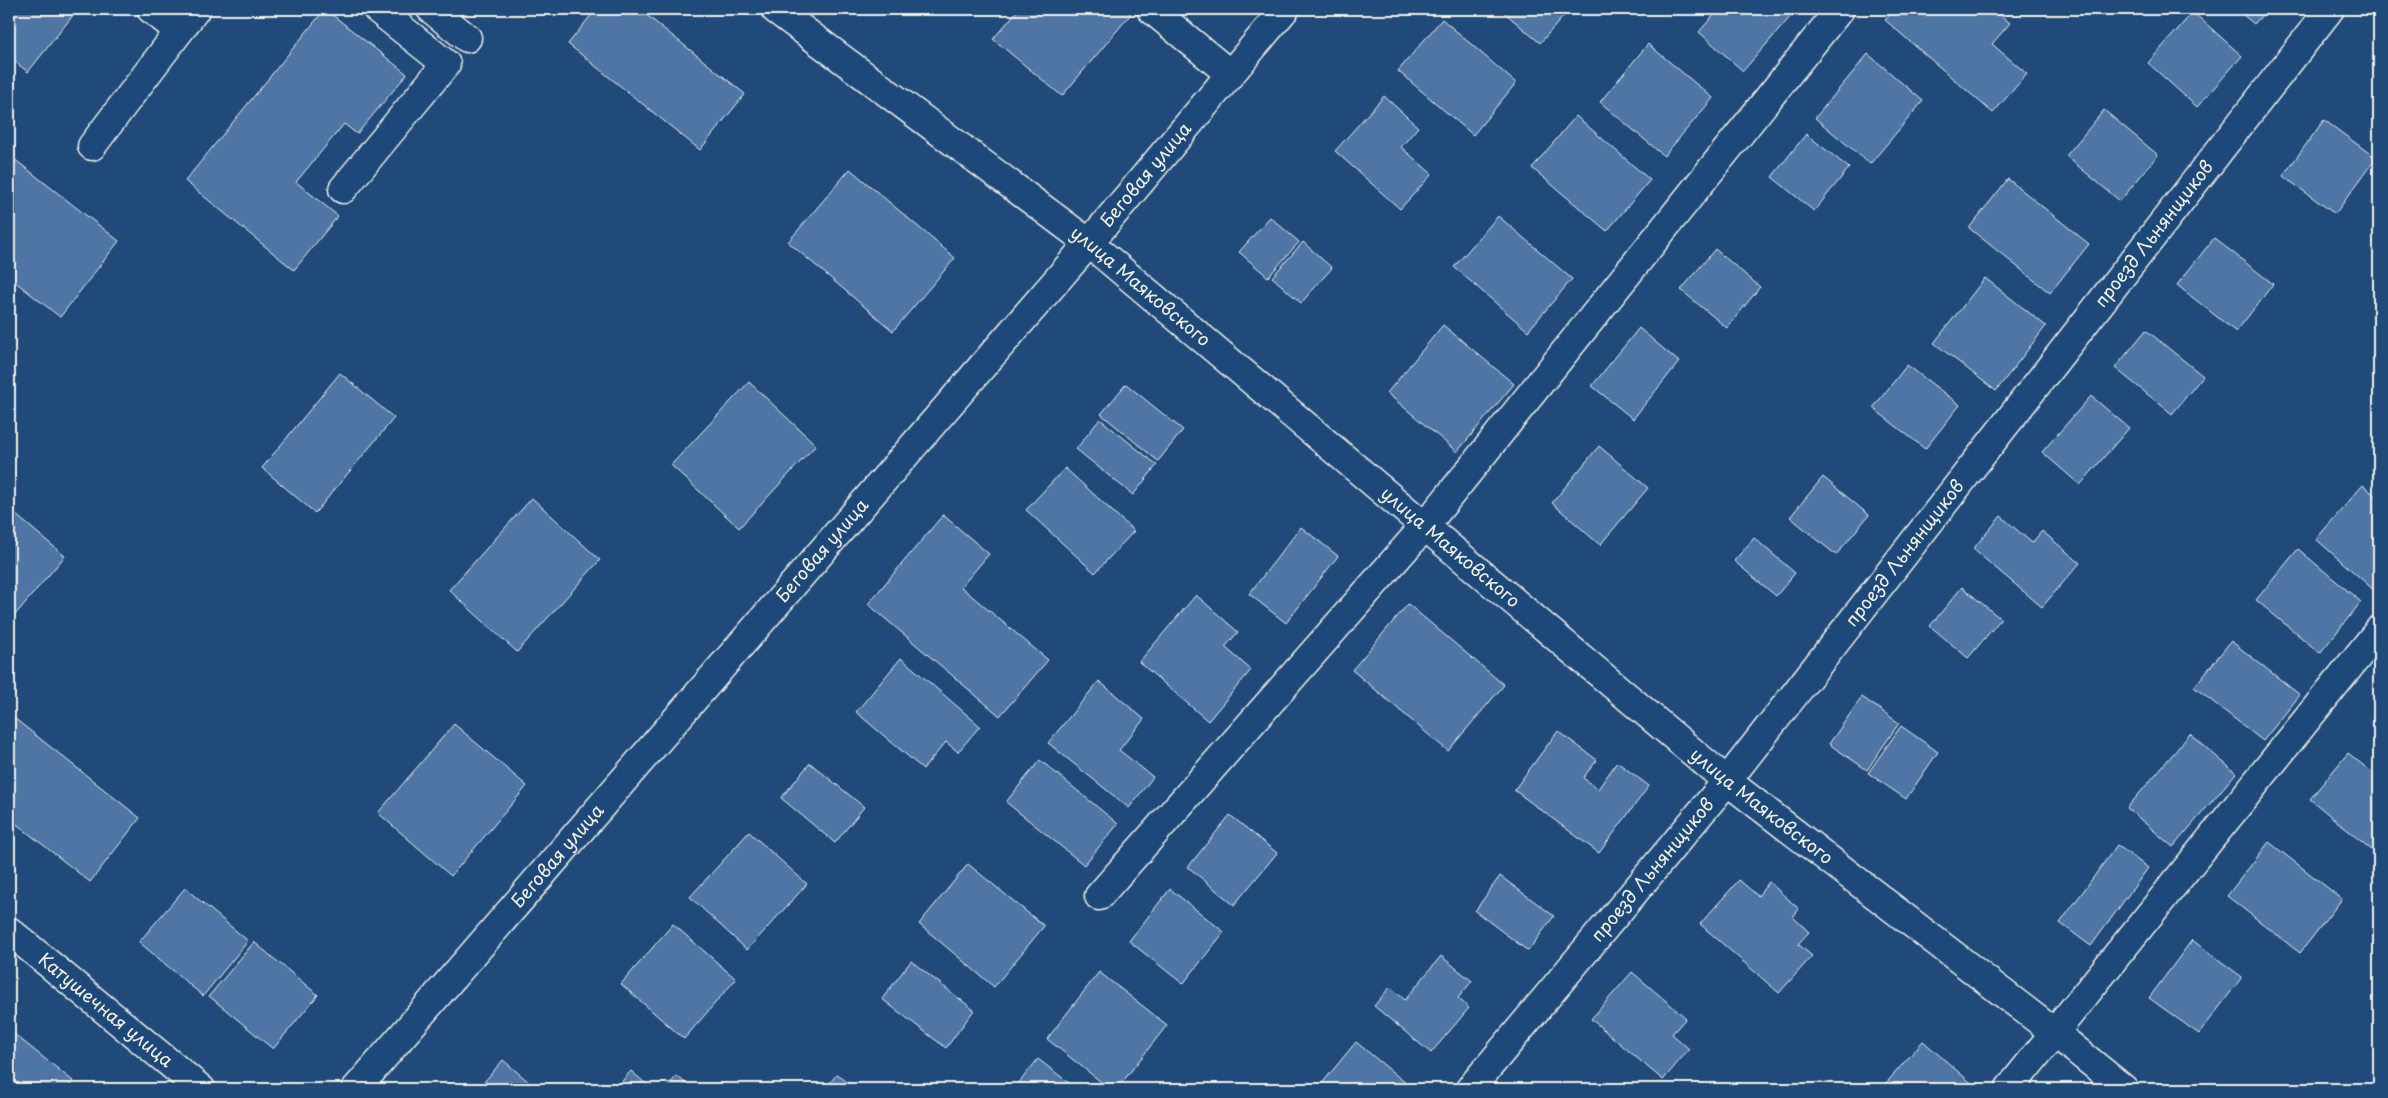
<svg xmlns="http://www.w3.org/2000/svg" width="2388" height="1098" viewBox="0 0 2388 1098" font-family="'Playpen Sans',sans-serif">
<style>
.building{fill:#5074a4;stroke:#f4f1e8}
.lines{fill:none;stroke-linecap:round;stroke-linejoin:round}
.minor-casing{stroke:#f4f1e8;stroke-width:31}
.minor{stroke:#1f4a7a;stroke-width:28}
.labels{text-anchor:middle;stroke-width:4;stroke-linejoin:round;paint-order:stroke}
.street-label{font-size:18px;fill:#f4f1e8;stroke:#1f4a7a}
</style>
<rect width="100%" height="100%" fill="#1f4a7a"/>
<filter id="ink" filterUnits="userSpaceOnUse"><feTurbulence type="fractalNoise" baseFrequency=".02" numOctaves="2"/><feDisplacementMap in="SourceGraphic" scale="10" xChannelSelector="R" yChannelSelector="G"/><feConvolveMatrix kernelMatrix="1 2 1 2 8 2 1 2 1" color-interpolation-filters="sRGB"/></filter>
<g filter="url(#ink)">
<path class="building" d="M 9,9 L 78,9 L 28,72 L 9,57 Z
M 325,9 L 407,74 L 357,134 L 344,124 L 296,182 L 338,216 L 294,270 L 185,181 Z
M 596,9 L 639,9 L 745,94 L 700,150 L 568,44 Z
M 1019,9 L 1125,9 L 1131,14 L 1062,96 L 993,39 Z
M 1500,9 L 1570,9 L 1540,43 Z
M 1719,9 L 1786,9 L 1792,15 L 1743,71 L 1699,32 Z
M 1895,9 L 1993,9 L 2010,23 L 1992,44 L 2027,74 L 1993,113 L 1885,20 Z
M 2236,9 L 2268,9 L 2254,24 Z
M 2193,12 L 2242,56 L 2197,107 L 2148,63 Z
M 1442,19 L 1516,83 L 1473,135 L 1398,71 Z
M 1648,44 L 1713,98 L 1664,156 L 1600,102 Z
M 1868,54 L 1923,101 L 1870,164 L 1815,118 Z
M 1384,96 L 1418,127 L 1401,147 L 1432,174 L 1400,209 L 1335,151 Z
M 2104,110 L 2158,155 L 2120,201 L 2066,156 Z
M 1576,116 L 1650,180 L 1607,231 L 1532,168 Z
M 2324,120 L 2376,158 L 2335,214 L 2283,176 Z
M 1806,134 L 1849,168 L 1814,211 L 1772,177 Z
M 9,155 L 119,241 L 60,317 L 9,277 Z
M 850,169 L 955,258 L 893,331 L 788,242 Z
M 2008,179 L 2089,244 L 2050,293 L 1969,228 Z
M 1498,216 L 1572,279 L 1528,331 L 1454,267 Z
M 1270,217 L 1299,242 L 1268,277 L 1239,252 Z
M 2214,238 L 2273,284 L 2236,332 L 2177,285 Z
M 1303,242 L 1332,268 L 1301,303 L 1272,277 Z
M 1715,249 L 1760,287 L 1727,328 L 1681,290 Z
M 1985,278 L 2046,326 L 1996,391 L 1934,343 Z
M 1443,325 L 1514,384 L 1457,452 L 1387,393 Z
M 1639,328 L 1679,362 L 1633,419 L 1592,386 Z
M 2146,330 L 2203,376 L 2172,414 L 2115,368 Z
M 1907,365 L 1960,405 L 1925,449 L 1873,408 Z
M 340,373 L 394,418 L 315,513 L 262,468 Z
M 749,382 L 816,445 L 739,528 L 671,465 Z
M 1126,384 L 1183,430 L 1158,461 L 1101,414 Z
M 2091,396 L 2129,428 L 2080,485 L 2042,452 Z
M 1100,419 L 1157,465 L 1133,495 L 1076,449 Z
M 1599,446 L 1648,488 L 1600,545 L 1552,503 Z
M 1065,468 L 1134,531 L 1095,573 L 1026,510 Z
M 1823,477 L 1869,515 L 1836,555 L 1790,517 Z
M 2363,485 L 2379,499 L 2379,585 L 2375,591 L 2316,539 Z
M 532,498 L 600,560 L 517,652 L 449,590 Z
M 9,509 L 65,556 L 9,622 Z
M 943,515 L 989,554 L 961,587 L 1048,660 L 1000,716 L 868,604 Z
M 2001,516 L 2032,543 L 2042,531 L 2080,563 L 2042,607 L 1973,549 Z
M 1301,527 L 1338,556 L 1286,623 L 1249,594 Z
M 1754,538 L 1795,573 L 1776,596 L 1734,561 Z
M 2298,549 L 2361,602 L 2320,653 L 2256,600 Z
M 1962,587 L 2001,619 L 1968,658 L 1930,626 Z
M 1196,595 L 1238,632 L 1225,647 L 1251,670 L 1208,721 L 1139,662 Z
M 1408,604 L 1504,685 L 1448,751 L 1352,670 Z
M 2231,641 L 2300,695 L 2263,741 L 2194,687 Z
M 901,658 L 980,726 L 958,752 L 946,742 L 923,769 L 856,712 Z
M 1099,681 L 1144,719 L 1119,750 L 1153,777 L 1129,808 L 1048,743 Z
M 1862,697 L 1899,723 L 1867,770 L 1829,744 Z
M 9,714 L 140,818 L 90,882 L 9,818 Z
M 454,724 L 527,786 L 451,876 L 378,813 Z
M 1901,726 L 1938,752 L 1906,799 L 1868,773 Z
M 1558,731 L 1597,760 L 1583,778 L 1598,789 L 1617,762 L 1649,786 L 1599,853 L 1514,790 Z
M 2190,734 L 2236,773 L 2173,847 L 2127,808 Z
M 2348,753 L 2379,778 L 2379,856 L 2310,799 Z
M 1040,760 L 1118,824 L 1084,865 L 1006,802 Z
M 810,763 L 864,807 L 835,843 L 781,798 Z
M 1230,815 L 1277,853 L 1234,905 L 1188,867 Z
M 749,832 L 807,884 L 747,950 L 690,897 Z
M 2269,842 L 2342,899 L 2300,953 L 2227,896 Z
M 2117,845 L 2148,868 L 2091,946 L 2060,923 Z
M 968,864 L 1044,926 L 994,987 L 919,924 Z
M 1500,876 L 1554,916 L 1528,951 L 1475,911 Z
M 1739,880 L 1758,896 L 1769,882 L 1799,909 L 1793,917 L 1809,932 L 1798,944 L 1812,956 L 1779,993 L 1700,924 Z
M 185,888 L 248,941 L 203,996 L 139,942 Z
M 1170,889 L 1224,932 L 1183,984 L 1129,941 Z
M 673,924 L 736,979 L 684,1039 L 621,984 Z
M 2192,940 L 2242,977 L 2199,1034 L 2149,998 Z
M 254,942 L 318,995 L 273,1049 L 209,996 Z
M 1441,956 L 1472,981 L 1458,998 L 1469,1008 L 1431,1053 L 1374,1006 L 1390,987 L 1405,1000 Z
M 911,961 L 974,1010 L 946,1048 L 882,999 Z
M 1099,972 L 1167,1025 L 1117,1089 L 1110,1089 L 1047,1039 Z
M 1632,972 L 1686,1018 L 1672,1034 L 1689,1049 L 1663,1080 L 1591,1019 Z
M 9,1030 L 73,1081 L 67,1089 L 9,1089 Z
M 1923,1041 L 1978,1089 L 1881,1089 Z
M 1356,1042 L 1407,1084 L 1402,1089 L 1322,1089 L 1319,1087 Z
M 1038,1059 L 1077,1089 L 1014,1089 Z
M 503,1060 L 537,1089 L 478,1089 Z
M 631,1071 L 652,1089 L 615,1089 Z
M 837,1074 L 856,1089 L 825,1089 Z
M 677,1076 L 692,1089 L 665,1089 Z"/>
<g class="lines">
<g class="minor-casing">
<g id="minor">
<path d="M 151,9 L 179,31"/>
<path d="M 431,9 L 467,38"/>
<path id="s1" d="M 775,9 L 1089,243 L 1727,781 L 2055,1033 L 2124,1089"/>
<path d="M 1151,9 L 1230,74"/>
<path d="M 92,146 L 196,9"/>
<path d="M 343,189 L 446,64 L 377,9"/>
<path d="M 1099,896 L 1425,526 L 1840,9"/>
<path id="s2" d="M 9,931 L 201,1089"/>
<path id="s3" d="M 356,1089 L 1089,243 L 1285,9"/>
<path id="s4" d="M 1470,1089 L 1727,781 L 2330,9"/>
<path d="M 2009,1089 L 2379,630"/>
</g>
</g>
<use href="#minor" class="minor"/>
</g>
</g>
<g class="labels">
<g class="street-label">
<text dy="6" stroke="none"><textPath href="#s3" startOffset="1208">Беговая улица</textPath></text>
<text dy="6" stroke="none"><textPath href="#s4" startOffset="1095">проезд Льнянщиков</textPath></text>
<text dy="6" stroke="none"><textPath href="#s1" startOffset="459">улица Маяковского</textPath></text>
<text dy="6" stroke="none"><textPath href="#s1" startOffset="864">улица Маяковского</textPath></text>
<text dy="6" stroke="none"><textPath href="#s3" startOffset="712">Беговая улица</textPath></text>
<text dy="6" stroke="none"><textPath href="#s4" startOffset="690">проезд Льнянщиков</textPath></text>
<text dy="6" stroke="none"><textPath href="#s1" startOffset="1269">улица Маяковского</textPath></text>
<text dy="6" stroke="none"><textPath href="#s3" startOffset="308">Беговая улица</textPath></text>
<text dy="6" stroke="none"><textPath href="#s4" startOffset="285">проезд Льнянщиков</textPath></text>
<text dy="6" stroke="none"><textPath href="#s2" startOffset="125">Катушечная улица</textPath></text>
</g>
</g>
<rect width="2388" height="1098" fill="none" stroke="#1f4a7a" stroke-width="30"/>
<rect x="15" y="15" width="2358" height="1068" fill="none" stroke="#f4f1e8" stroke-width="2" filter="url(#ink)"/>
</svg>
